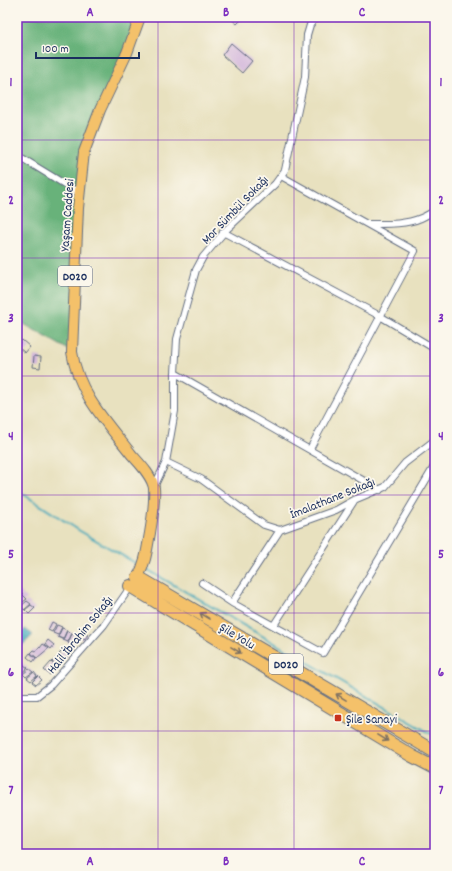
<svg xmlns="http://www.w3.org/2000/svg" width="452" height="871" viewBox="0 0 452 871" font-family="Dekko,sans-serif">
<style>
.forest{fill:#68b27a;stroke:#42706c}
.water{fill:#3da9bc;stroke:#2c6c8d}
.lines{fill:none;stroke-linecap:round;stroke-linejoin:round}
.stream{stroke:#3da9bc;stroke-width:2}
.building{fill:#d1b4da}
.street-casing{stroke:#636d80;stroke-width:8}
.primary-casing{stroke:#636d80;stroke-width:12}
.highway-casing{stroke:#636d80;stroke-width:14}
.street{stroke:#fff;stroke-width:6}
.primary{stroke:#f4c16a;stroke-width:10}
.highway{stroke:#f4c16a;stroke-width:12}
.oneway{stroke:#7d7163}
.grid{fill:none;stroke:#7b2cbf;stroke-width:1;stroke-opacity:0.55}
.poi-dot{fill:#c8321e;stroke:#fbf7ec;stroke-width:1.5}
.labels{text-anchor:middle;stroke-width:3.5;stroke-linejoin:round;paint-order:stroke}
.shield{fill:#fbf7ec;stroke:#5e6b89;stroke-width:1}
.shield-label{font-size:12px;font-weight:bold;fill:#1b2f5e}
.street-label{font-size:13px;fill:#1b2f5e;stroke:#fbf7ec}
.poi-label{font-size:13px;fill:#1b2f5e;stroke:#fbf7ec;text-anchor:start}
.neatline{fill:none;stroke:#7b2cbf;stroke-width:1.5}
.grid-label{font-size:13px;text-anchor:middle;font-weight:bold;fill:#7b2cbf}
</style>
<rect width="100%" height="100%" fill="#fbf7ec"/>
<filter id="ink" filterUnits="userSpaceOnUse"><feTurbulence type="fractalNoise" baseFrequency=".025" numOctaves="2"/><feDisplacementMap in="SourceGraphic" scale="8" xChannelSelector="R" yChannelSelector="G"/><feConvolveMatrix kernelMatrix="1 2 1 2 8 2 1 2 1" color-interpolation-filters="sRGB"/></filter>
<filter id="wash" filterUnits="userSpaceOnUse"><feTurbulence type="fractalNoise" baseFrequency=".012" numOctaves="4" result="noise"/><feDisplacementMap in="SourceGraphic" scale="16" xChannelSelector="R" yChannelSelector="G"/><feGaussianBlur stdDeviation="0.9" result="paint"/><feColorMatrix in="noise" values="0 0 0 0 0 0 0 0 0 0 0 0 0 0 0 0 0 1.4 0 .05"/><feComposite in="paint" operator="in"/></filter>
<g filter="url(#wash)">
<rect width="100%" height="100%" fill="#e8e1bf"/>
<path class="forest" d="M 17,17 L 139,17 L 84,152 L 72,352 L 17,320 Z"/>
<path class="water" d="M 25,629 L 32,634 L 32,636 L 19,648 L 17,646 L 17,637 Z"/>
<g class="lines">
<path class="stream" d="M 17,490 L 80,531 L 137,564
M 148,570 L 435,736"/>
</g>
<g id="blocks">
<path class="building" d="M 229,17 L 244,17 L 237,24 Z
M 231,43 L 252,61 L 242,73 L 222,55 Z
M 22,340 L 30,347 L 25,353 L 17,346 Z
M 34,356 L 41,357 L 40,368 L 33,367 Z
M 19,591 L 23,594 L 17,600 L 17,593 Z
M 23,595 L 27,599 L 20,604 L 17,601 Z
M 27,601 L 31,604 L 24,610 L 21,606 Z
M 31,605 L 35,608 L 29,614 L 25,610 Z
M 52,622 L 56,624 L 52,632 L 48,630 Z
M 57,625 L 62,627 L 58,635 L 53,633 Z
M 62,628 L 67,630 L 63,639 L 58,637 Z
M 67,631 L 72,633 L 68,642 L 63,640 Z
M 80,633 L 88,635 L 84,640 L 78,637 Z
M 72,634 L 77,636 L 73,645 L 68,643 Z
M 48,640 L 54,645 L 51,649 L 45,644 Z
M 43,644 L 49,648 L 37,658 L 31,653 L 34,650 L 36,651 L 39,647 L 40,648 Z
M 62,651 L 68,655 L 65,659 L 59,654 Z
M 30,653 L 36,658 L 33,662 L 27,657 Z
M 59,655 L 64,660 L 58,667 L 52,662 Z
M 20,661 L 24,664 L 17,670 L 17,663 Z
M 51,662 L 57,667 L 50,675 L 44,670 Z
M 24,665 L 28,668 L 22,673 L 18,670 Z
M 29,669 L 33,672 L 26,677 L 23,674 Z
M 34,672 L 37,676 L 31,681 L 27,678 Z
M 38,676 L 42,680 L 36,685 L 32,682 Z"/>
</g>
</g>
<g filter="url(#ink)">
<use href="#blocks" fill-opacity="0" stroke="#636d80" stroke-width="1"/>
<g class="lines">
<g class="street-casing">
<path id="street" d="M 17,155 L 79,193
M 281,176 L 415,251 L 310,449
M 368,224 C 385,224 405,225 421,218 C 426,216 430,213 435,211
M 223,232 L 380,316 L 435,349
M 175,373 L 380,490
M 166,462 L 201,479 L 264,525 L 280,530 L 336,510 L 354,500 L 385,487 L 405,463 L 435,440
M 154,487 L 166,462 L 175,411 L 175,373 L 177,339 L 196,270 L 203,257 L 226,230 L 275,184 L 285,170 L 305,77 L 307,35 L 310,25 L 316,17
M 202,583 L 232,603 L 323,653 L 435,465 L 435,452
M 232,603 L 280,530
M 274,625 L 354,501
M 17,693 L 21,696 L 37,696 L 51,685 L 104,625 L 131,586"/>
</g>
<g class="primary-casing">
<path id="primary" d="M 138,577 C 146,562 147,549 150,533 C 152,521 155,500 154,488 C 152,476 140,464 132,455 C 107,423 78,393 72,352 L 78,208 L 84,152 L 100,110 L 127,53 L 140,17"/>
</g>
<g class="highway-casing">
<path id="highway" d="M 138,577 L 435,752
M 130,586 L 412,756 L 435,768"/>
</g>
<use href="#street" class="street"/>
<use href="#primary" class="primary"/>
<use href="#highway" class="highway"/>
</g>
<defs><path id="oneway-shaft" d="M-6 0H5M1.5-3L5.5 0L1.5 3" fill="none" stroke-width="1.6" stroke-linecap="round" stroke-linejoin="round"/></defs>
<g class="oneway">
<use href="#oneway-shaft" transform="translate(205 616) rotate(-149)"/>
<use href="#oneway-shaft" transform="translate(236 650) rotate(31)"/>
<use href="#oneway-shaft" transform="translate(341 697) rotate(-149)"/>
<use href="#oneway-shaft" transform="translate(383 738) rotate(31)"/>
</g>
</g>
<path class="grid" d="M 158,17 L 158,854M 294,17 L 294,854M 17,140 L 435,140M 17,258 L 435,258M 17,376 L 435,376M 17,495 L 435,495M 17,613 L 435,613M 17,731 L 435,731"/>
<rect class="poi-dot" x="334" y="714" width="8" height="8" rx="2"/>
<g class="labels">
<g class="shield">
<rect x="58" y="266" width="34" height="20" rx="3"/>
<rect x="269" y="654" width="34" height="20" rx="3"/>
</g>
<g class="shield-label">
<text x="75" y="280">D020</text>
<text x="286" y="668">D020</text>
</g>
<g class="street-label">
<text transform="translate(234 209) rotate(-46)" y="5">Mor Sümbül Sokağı</text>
<text transform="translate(66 215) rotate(-86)" y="5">Yaşam Caddesi</text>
<text transform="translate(332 497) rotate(-22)" y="5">İmalathane Sokağı</text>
<text transform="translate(79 634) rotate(-51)" y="5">Halil İbrahim Sokağı</text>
<text transform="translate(238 635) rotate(31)" y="5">Şile Yolu</text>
</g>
<g class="poi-label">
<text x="346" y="723">Şile Sanayi</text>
</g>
</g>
<rect width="452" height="871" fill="none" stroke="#fbf7ec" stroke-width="44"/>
<path d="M36 52v6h103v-6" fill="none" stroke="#1b2f5e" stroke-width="2"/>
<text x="42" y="52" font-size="12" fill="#1b2f5e" stroke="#fbf7ec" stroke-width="3" paint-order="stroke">100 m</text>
<rect x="22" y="22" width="408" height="827" class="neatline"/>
<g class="grid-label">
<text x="90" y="16">A</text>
<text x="226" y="16">B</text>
<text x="362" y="16">C</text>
<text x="11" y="86">1</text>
<text x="441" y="86">1</text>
<text x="11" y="204">2</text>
<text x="441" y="204">2</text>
<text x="11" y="322">3</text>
<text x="441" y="322">3</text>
<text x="11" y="440">4</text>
<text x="441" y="440">4</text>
<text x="11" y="558">5</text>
<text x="441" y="558">5</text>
<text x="11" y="676">6</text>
<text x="441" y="676">6</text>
<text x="11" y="794">7</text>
<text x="441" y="794">7</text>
<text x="90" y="865">A</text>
<text x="226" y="865">B</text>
<text x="362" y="865">C</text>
</g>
</svg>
